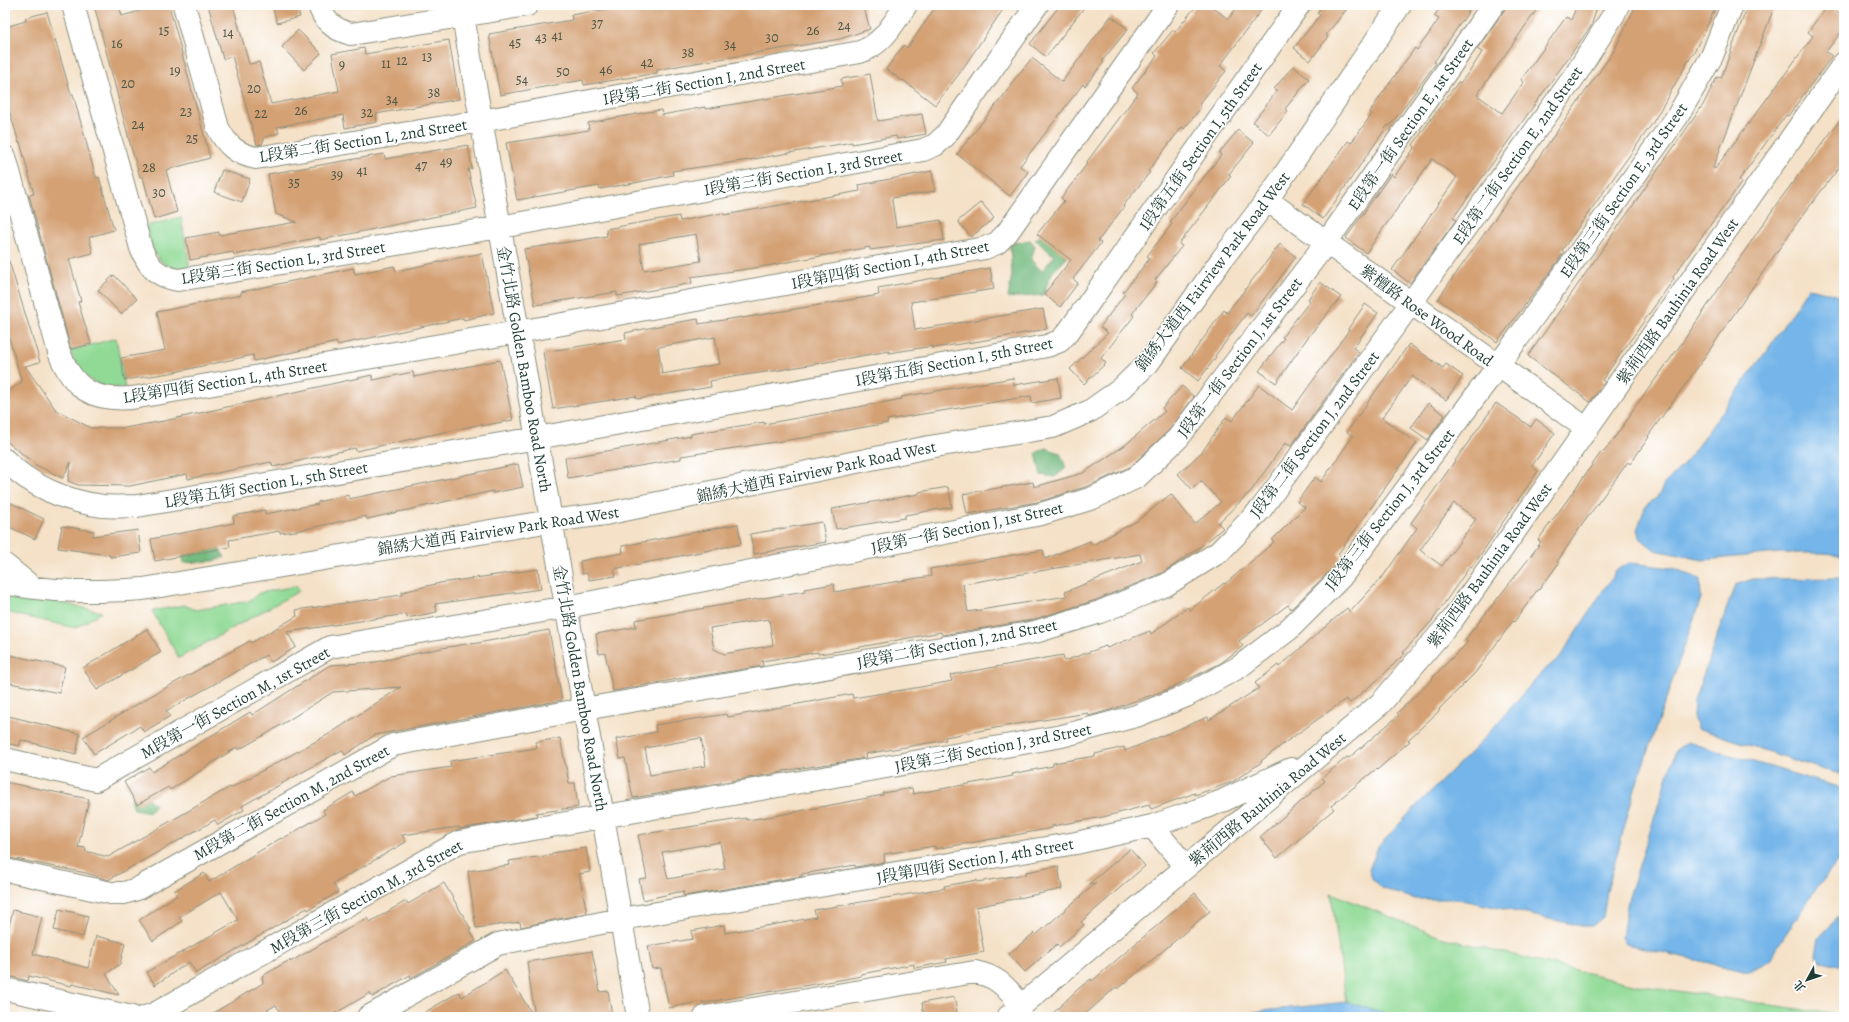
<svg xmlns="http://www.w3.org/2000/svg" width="1849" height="1022" viewBox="0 0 1849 1022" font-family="Alegreya,'Noto Serif TC',serif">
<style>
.green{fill:#91da96;stroke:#588c65}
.forest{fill:#74ba7f;stroke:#4a7c5a}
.water{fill:#75b5e9;stroke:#4a798e}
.building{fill:#d4a175;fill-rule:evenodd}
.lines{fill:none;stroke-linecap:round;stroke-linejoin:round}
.minor-casing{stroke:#8a8f7e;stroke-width:24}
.minor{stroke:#fff;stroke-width:22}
.labels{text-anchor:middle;stroke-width:3;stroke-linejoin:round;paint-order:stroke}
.number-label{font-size:14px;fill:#4c5644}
.street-label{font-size:16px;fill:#1f3d34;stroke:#fff}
</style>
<rect width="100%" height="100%" fill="#fff"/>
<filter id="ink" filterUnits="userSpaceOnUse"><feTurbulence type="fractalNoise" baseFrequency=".025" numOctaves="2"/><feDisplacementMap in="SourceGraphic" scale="8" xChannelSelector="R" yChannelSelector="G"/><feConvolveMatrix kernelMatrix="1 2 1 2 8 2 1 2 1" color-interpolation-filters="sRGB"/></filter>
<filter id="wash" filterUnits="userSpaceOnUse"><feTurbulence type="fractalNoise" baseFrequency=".012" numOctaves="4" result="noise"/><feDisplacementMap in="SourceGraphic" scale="16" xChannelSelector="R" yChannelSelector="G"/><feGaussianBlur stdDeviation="0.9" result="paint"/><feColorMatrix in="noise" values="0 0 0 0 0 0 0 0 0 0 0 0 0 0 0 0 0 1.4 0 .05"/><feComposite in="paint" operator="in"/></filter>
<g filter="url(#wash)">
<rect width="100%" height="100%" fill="#f4e1c7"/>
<path class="green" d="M 181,217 L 190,269 C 158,271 153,253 146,226 Z
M 116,338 L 125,388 C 95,388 81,378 70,351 Z
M 296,586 L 299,591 L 179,658 L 152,611 L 184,605 L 196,610 L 249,601 L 259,593 Z
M 5,590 L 102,612 L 75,628 L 5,612 Z
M 1331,893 L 1440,937 L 1637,985 L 1844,1016 L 1844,1017 L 1398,1017 L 1346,1002 Z"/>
<path class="forest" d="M 1044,235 L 1067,258 L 1052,273 L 1043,295 L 1008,298 L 1012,274 L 1010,244 L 1030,240 L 1035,246 L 1031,260 L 1042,271 L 1054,256 L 1035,239 Z
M 1046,448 L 1060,453 L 1066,468 L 1055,477 L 1041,475 L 1036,453 Z
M 219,549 L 225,557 L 213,561 L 183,563 L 183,556 Z
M 145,795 L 155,805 L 150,812 L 134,809 L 131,798 Z"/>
<path class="water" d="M 1808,288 L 1844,296 L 1844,555 L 1823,553 L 1779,553 L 1703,560 L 1655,550 L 1641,539 L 1637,530 L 1646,505 L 1657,498 L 1665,483 L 1685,463 L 1770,346 Z
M 1629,563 L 1673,568 L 1700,579 L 1701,598 L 1635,788 L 1607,891 L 1603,917 L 1592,926 L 1581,926 L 1458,899 L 1414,899 L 1381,888 L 1373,880 L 1369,870 L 1378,847 L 1417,805 L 1480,743 L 1540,674 L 1560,657 L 1616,571 Z
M 1844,578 L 1844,775 L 1821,769 L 1697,728 L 1693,717 L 1694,701 L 1735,585 L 1753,579 Z
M 1687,742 L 1844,789 L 1844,854 L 1813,893 L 1779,944 L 1772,959 L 1748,972 L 1626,944 L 1622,937 L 1628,900 L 1676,750 Z
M 1844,911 L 1844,966 L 1821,961 L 1816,955 L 1819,938 Z
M 1346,1002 L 1398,1017 L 1244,1017 L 1253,1012 Z"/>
<g id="blocks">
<path class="building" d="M 94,5 L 119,5 L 122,16 L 161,5 L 169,5 L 210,158 L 166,170 L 177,212 L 154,219 L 143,177 L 140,177 L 131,147 Z
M 208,5 L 233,5 L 249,64 L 259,62 L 271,104 L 339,91 L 332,54 L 364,48 L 365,54 L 449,40 L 459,99 L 376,114 L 377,122 L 345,128 L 343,115 L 277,127 L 279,133 L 265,137 L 262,144 L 257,145 L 232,56 L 223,59 Z
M 272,5 L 297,5 L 300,17 L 277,23 Z
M 630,5 L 863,5 L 870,29 L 840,39 L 683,65 L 657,70 L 657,73 L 584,85 L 583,80 L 500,95 L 489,34 L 572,20 L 571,15 Z
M 937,5 L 1006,5 L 959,74 L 935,105 L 903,80 L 902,81 L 886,69 L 904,45 L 907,48 Z
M 1060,5 L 1086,5 L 1046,57 L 1030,44 Z
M 1197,5 L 1210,5 L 1228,19 L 1239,5 L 1265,5 L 1220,66 L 1226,71 L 1200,103 L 1200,109 L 1184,129 L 1182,127 L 1148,171 L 1150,172 L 1123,206 L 1124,207 L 1098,241 L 1101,243 L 1073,279 L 1078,283 L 1060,307 L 1044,294 L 1071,260 L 1037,234 L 1064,201 L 1061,198 L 1087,164 L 1086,163 L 1138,93 L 1132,88 L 1157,56 L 1154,53 L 1173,30 L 1175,32 Z
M 1323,5 L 1350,5 L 1326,35 L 1328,37 L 1310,61 L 1294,48 L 1320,15 L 1317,13 Z
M 1442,5 L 1473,5 L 1434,62 L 1436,63 L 1390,126 L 1388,125 L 1323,219 L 1303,204 L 1348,141 L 1351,143 L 1372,114 L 1370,112 L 1381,95 L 1415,48 L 1417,50 L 1428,35 L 1439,19 L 1434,16 Z
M 1508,5 L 1540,5 L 1477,95 L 1502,113 L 1524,82 L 1521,80 L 1566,17 L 1571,20 L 1577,5 L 1598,5 L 1591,26 L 1474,189 L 1453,218 L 1456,220 L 1410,283 L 1392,270 L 1457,177 L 1432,159 L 1366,253 L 1346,238 L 1391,174 L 1394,177 L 1415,147 L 1413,145 L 1424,129 L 1458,82 L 1460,83 L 1472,68 L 1482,52 L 1477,49 Z
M 1636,5 L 1717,5 L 1696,48 L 1652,124 L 1562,250 L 1564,252 L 1553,268 L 1497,342 L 1438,299 L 1614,51 Z
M 1748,5 L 1775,5 L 1713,168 L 1715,169 L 1813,36 L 1808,32 L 1827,5 L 1844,17 L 1844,28 L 1826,52 L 1832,56 L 1788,116 L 1786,115 L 1739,180 L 1742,182 L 1697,243 L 1673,277 L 1674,279 L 1602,380 L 1605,382 L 1590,402 L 1528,356 L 1703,105 L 1717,77 L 1721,78 Z
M 47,12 L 71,94 L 73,94 L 96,178 L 99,177 L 114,230 L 89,237 L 93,253 L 69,259 L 81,301 L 78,302 L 91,344 L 71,349 L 29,195 L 34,194 L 20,142 L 19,143 L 7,103 L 5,103 L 5,27 L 26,21 L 25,18 Z
M 1111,16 L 1128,29 L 1102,61 L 1104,62 L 1085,86 L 1083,84 L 1020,166 L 1028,172 L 1010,196 L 957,154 L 1011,86 L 1010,85 L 1032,58 L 1062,82 Z
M 298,30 L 321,53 L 304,70 L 282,47 Z
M 1293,66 L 1309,79 L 1285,109 L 1288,111 L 1269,135 L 1253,122 L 1277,91 L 1274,89 Z
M 870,74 L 878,121 L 922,114 L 926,134 L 897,139 L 896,136 L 852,144 L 852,142 L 743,161 L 672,171 L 673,175 L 629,184 L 600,189 L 599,186 L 517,200 L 506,143 L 589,130 L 588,123 L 647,112 L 661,110 L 662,115 L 705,107 L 705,109 L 842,86 L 841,79 Z
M 1844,115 L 1844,161 L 1794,227 L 1695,371 L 1648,436 L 1649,437 L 1630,464 L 1628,462 L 1579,529 L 1557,562 L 1559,563 L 1539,590 L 1538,589 L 1514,622 L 1513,621 L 1475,673 L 1439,709 L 1440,710 L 1408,740 L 1410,741 L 1377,770 L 1376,769 L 1331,806 L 1334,809 L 1277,858 L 1260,837 L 1325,781 L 1322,778 L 1347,757 L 1349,758 L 1399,715 L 1397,713 L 1433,679 L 1432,678 L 1468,642 L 1465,640 L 1527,561 L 1541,542 L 1538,540 L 1560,510 L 1602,451 L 1604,452 L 1631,415 L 1630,414 L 1682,343 L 1778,202 Z
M 1238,130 L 1254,143 L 1229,174 L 1231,176 L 1179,244 L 1182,246 L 1155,280 L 1157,282 L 1132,314 L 1134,316 L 1101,358 L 1106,363 L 1084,384 L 1070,369 L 1108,333 L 1100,327 L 1125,294 L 1123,292 L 1150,258 L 1147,256 L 1172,224 L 1170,222 L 1221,155 L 1219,153 Z
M 468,145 L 472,169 L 468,169 L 477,208 L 320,240 L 320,237 L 234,255 L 233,252 L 190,260 L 186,238 L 219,232 L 219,235 L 297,222 L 276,214 L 268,174 L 384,154 L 385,159 Z
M 222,170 L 250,179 L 242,202 L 214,192 Z
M 932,171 L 935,191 L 892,198 L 892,200 L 896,227 L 941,220 L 944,240 L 870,250 L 870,247 L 761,267 L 691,277 L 692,283 L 677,286 L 617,296 L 617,292 L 535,305 L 524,249 L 607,236 L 606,229 L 649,221 L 679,216 L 680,221 L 723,213 L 724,215 L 860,191 L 859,185 ZM 696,234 L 701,261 L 644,270 L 639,244 Z
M 981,202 L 994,218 L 971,237 L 958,221 Z
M 1280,244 L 1296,257 L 1251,316 L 1247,313 L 1215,356 L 1216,357 L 1198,381 L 1182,368 L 1224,310 L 1227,313 Z
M 482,253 L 494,313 L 464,320 L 463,318 L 337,345 L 337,342 L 254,361 L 253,355 L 170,373 L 124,380 L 121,358 L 165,350 L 157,312 L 241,295 L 241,292 L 353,268 L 355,274 L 394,266 L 396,271 Z
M 5,261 L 9,261 L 40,362 L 25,366 L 56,410 L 91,428 L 124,428 L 164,421 L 372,375 L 373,380 L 413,372 L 414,377 L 500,360 L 513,420 L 482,426 L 482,424 L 356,451 L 355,448 L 273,467 L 271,462 L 188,479 L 187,474 L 130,486 L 78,485 L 68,481 L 71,462 L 63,478 L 36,465 L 5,440 L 5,394 L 22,382 L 5,324 Z
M 990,268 L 994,289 L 911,302 L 915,330 L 1043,309 L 1047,329 L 974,342 L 933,348 L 933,346 L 889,353 L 889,351 L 780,370 L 738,376 L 710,381 L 711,387 L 637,399 L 636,396 L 553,409 L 543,352 L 626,339 L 625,333 L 668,324 L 698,319 L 699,324 L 742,317 L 742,318 L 879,295 L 878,288 ZM 715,337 L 720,364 L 662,374 L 658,347 Z
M 114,275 L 137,299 L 121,314 L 98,290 Z
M 1320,282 L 1341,297 L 1308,337 L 1276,383 L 1259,371 L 1284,338 L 1282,337 L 1310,301 L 1308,299 Z
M 1365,304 L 1378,313 L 1353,348 L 1359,352 L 1291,446 L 1285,443 L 1251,491 L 1218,523 L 1223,528 L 1200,547 L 1162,573 L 1096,600 L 1032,620 L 942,635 L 941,632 L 833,652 L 818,654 L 818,652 L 762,661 L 763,666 L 689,678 L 689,677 L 613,691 L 605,653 L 599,654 L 596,634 L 636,627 L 635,620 L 805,591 L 804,589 L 834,584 L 835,592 L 900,581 L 931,576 L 930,569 L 1043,550 L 1045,559 L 1090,541 L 1092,545 L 1137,521 L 1171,494 L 1195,524 L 1221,502 L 1201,481 L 1192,489 L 1178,474 L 1202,452 L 1226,417 L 1232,421 L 1259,385 L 1292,410 L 1349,330 L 1348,329 ZM 1140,554 L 1142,561 L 1065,592 L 1067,596 L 968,612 L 963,584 ZM 769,619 L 773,645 L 724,654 L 714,649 L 710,628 Z
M 1409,344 L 1443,368 L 1446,364 L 1463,376 L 1446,400 L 1412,376 L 1382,418 L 1417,443 L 1338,554 L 1341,557 L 1332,569 L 1291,609 L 1288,605 L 1239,641 L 1243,646 L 1221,663 L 1171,688 L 1113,709 L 1089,716 L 1088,713 L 1018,724 L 945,737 L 946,740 L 865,754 L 866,758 L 783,771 L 783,772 L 633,798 L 625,758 L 620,759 L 616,739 L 656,732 L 655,725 L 727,714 L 728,717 L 852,694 L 853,698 L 921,687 L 952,681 L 950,675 L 1063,655 L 1064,661 L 1106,646 L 1107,648 L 1150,631 L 1151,634 L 1188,607 L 1190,610 L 1224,583 L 1225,584 L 1274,542 L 1272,540 L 1305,507 L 1297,502 L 1315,477 L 1321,482 L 1353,436 L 1347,432 ZM 701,738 L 706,766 L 650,775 L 645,748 Z
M 1013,378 L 1014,385 L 1058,378 L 1061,398 L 1032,403 L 1031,396 L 887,420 L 888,423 L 809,437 L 681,456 L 681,459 L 568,478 L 565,458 L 648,444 L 691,436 L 691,434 L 764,422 L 764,424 L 902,399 L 901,397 Z
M 1182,386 L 1194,397 L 1169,430 L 1130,467 L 1088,486 L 1038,502 L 967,514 L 963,494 L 1033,482 L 1034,487 L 1083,473 L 1124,446 L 1165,411 L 1162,408 Z
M 1428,403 L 1445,415 L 1428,440 L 1411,428 Z
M 1496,403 L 1531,427 L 1536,419 L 1555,433 L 1532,466 L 1538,471 L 1472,567 L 1470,566 L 1432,621 L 1403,652 L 1405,653 L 1382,676 L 1350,703 L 1346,699 L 1286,742 L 1261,761 L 1262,762 L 1232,782 L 1195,795 L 1195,793 L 1151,809 L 1149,805 L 1103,817 L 1052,826 L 1052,828 L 1010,836 L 935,849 L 935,846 L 884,854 L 885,862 L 855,867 L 855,865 L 802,874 L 802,876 L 684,896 L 683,891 L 643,900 L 639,879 L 647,878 L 638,835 L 746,818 L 747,820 L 774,816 L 883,795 L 883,793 L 912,788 L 913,794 L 1013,776 L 1012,774 L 1053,766 L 1053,763 L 1095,756 L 1095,754 L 1124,747 L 1125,751 L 1208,717 L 1209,720 L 1259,688 L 1255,683 L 1278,665 L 1279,667 L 1347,608 L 1350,612 L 1384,575 L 1417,528 L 1411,523 ZM 1454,503 L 1476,519 L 1442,566 L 1420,550 ZM 720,842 L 725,869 L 668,879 L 662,852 Z
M 518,464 L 523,487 L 493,493 L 493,491 L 367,519 L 366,516 L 296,531 L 280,533 L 280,531 L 229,540 L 230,547 L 155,561 L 151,539 L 234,523 L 233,516 L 265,510 L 265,514 L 318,504 L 318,502 L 348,495 L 349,499 Z
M 948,487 L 952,507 L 905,515 L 905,518 L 836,529 L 832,509 L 919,494 L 919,492 Z
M 5,500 L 44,519 L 35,539 L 5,525 Z
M 822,522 L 826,542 L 754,554 L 750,534 Z
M 738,524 L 741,544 L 614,569 L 616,576 L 589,580 L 587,573 L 582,574 L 580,561 L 623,553 L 622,546 Z
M 62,526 L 94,531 L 93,536 L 138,530 L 141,553 L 110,557 L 110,555 L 58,548 Z
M 538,569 L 541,589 L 435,604 L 437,612 L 407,618 L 407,614 L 287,632 L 296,647 L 271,662 L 266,655 L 166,711 L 170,716 L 144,732 L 140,726 L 94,754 L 83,737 L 151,696 L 250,641 L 251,643 L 297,616 L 296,610 L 402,595 L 402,592 L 440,583 Z
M 147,629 L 161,652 L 97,690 L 83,668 Z
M 549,630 L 562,700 L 375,735 L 345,755 L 342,750 L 242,806 L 244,810 L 218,825 L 215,820 L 108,880 L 86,873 L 5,857 L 5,782 L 89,799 L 78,847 L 86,848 L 85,851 L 108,857 L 230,787 L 231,788 L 331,733 L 401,687 L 333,692 L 268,733 L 238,750 L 237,747 L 170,790 L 168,787 L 137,805 L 124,782 L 149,767 L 152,772 L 250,712 L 252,715 L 330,665 L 376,662 L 442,648 L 472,643 L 472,644 Z
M 5,654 L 65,667 L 59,693 L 5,682 Z
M 5,715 L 80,734 L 76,754 L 21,740 L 19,746 L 5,743 Z
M 560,738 L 569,783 L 575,783 L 578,807 L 536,813 L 537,816 L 459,829 L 459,827 L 402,835 L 406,842 L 333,884 L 338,892 L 308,910 L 307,908 L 196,973 L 189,962 L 155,985 L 147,972 L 238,920 L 221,892 L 179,917 L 182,921 L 153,941 L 139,920 L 177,895 L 174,891 L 204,873 L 209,882 L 281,838 L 282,839 L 325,814 L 323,810 L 353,792 L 355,796 L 391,776 L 451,767 L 450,761 L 537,748 L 536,742 Z
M 586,848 L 590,872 L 579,874 L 587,913 L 521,927 L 520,922 L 476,928 L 468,871 L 510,865 L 509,861 L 552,855 L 552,853 Z
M 1130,849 L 1145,866 L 1081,922 L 1084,925 L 1059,947 L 1057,944 L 1025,972 L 1009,954 L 1034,933 L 1036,935 L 1096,883 L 1089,884 Z
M 1058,866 L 1062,889 L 976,907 L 984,952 L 946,959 L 947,962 L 914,968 L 914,964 L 861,974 L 861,976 L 845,979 L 702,1003 L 702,1001 L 669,1008 L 661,968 L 652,969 L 648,946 L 693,939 L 691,931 L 724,925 L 725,933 L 789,922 L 816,917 L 814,910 L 945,888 L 944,886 L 977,880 L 977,882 L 1026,874 L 1026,872 Z
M 444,883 L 471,929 L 469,929 L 476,941 L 446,958 L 411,978 L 410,975 L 372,997 L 370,993 L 329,1017 L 283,1017 L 276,1005 L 255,1017 L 207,1017 L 263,983 L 262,976 L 290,960 L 290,962 L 367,918 L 370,922 L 406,901 L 408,904 Z
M 1195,893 L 1210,911 L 1118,989 L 1116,987 L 1082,1017 L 1049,1017 L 1078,989 L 1091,979 L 1092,981 Z
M 59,909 L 88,916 L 83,937 L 54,930 Z
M 13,910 L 42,917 L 33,954 L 88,968 L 96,936 L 125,943 L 120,964 L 106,974 L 119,995 L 72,984 L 71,986 L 29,976 L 28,981 L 5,975 L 5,942 Z
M 592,951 L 600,992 L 608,991 L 612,1015 L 600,1017 L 535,1017 L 527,962 Z
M 505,970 L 534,1017 L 417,1017 L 459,992 L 462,997 Z
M 954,997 L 958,1017 L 924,1017 L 922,1003 Z"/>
</g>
</g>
<g filter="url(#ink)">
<use href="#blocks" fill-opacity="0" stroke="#8a8f7e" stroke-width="1"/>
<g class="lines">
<g class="minor-casing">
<path id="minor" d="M 73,5 L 141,248 C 149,268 157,276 178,280 L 500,227 L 923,150 L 935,145 L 945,136 L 1037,5
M 184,5 L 218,128 C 227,146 237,154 256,158 L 481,121 L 860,52 C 884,43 892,25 906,5
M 319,5 C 324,22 335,30 351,34 L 527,5
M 461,5 L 638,1017
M 5,157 L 59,352 C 73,389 92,401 132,398 L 518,332 L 985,248 L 997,243 L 1007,233 L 1168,5
M 1267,200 L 1587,429
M 5,460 C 30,486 68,502 103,506 C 114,507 126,506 137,506 L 537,438 L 1047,346 L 1060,341 L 1069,331 L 1299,5
M 5,565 L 32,587
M 5,583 C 51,593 97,592 143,589 L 551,521 L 605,514 L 929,447 L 1053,427 L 1090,411 L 1121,389 L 1149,362 L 1222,259 L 1267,200 L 1400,5
M 5,759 L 96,780 L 330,647 L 567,607 L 1041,514 L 1093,498 L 1137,477 L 1178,438 L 1326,243 L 1493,5
M 1152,826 L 1186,867
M 5,870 L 111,893 L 124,893 L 137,889 L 393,745 L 584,709 L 1035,632 L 1100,612 L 1166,585 L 1219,552 L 1261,509 L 1411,303 L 1576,74 L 1614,14 L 1618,5
M 5,989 L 132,1017
M 145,1017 L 156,1013 L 459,842 L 1062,736 L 1136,716 L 1186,696 L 1239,667 L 1288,630 L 1341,577 L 1498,366 L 1677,117 L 1712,56 L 1732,5
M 368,1017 L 498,944 L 621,919 L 1076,843 L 1152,826 L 1187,814 L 1222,801 L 1291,769
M 705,1017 L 975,972 C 1000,977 1006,988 1022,1006
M 1008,1017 L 1381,703 L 1453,619 L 1844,63"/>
</g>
<use href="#minor" class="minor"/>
</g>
</g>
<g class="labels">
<g class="number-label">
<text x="597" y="28">37</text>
<text x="844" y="30">24</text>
<text x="164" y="35">15</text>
<text x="813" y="35">26</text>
<text x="228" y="37">14</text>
<text x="557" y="40">41</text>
<text x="541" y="42">43</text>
<text x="772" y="42">30</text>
<text x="515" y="47">45</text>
<text x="117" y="48">16</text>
<text x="730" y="49">34</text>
<text x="688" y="57">38</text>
<text x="427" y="61">13</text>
<text x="402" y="65">12</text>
<text x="647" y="67">42</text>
<text x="386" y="68">11</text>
<text x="342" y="69">9</text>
<text x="606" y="74">46</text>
<text x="175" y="75">19</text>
<text x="563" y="76">50</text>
<text x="522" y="84">54</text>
<text x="128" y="88">20</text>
<text x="254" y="93">20</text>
<text x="434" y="97">38</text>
<text x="392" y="104">34</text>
<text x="301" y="115">26</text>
<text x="186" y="116">23</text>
<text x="367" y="117">32</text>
<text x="261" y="118">22</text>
<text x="138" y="129">24</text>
<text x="192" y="143">25</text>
<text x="446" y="166">49</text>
<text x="421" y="170">47</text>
<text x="149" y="172">28</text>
<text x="362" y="175">41</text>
<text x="337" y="179">39</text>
<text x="294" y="187">35</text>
<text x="159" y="197">30</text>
</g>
<g class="street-label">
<text transform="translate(704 81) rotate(-10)" y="6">I段第二街 Section I, 2nd Street</text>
<text transform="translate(1410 124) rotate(-55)" y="6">E段第一街 Section E, 1st Street</text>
<text transform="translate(363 140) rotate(-9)" y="6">L段第二街 Section L, 2nd Street</text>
<text transform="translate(1200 146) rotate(-55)" y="6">I段第五街 Section I, 5th Street</text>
<text transform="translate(1517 155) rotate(-55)" y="6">E段第二街 Section E, 2nd Street</text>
<text transform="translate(803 172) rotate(-10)" y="6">I段第三街 Section I, 3rd Street</text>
<text transform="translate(1623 190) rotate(-55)" y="6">E段第三街 Section E, 3rd Street</text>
<text transform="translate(283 262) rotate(-9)" y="6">L段第三街 Section L, 3rd Street</text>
<text transform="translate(890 264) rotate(-11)" y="6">I段第四街 Section I, 4th Street</text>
<text transform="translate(1212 271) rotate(-53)" y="6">錦綉大道西 Fairview Park Road West</text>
<text transform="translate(1677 301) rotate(-55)" y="6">紫荊西路 Bauhinia Road West</text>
<text transform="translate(1427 315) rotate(36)" y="6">紫檀路 Rose Wood Road</text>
<text transform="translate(1239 357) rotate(-53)" y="6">J段第一街 Section J, 1st Street</text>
<text transform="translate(954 361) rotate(-11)" y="6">I段第五街 Section I, 5th Street</text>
<text transform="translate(525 369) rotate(80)" y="6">金竹北路 Golden Bamboo Road North</text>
<text transform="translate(225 381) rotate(-9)" y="6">L段第四街 Section L, 4th Street</text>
<text transform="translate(1314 434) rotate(-53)" y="6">J段第二街 Section J, 2nd Street</text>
<text transform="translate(816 471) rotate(-12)" y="6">錦綉大道西 Fairview Park Road West</text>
<text transform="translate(266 484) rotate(-10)" y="6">L段第五街 Section L, 5th Street</text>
<text transform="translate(1389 509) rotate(-52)" y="6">J段第三街 Section J, 3rd Street</text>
<text transform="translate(967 527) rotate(-12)" y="6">J段第一街 Section J, 1st Street</text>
<text transform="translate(498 530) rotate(-9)" y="6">錦綉大道西 Fairview Park Road West</text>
<text transform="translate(1489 565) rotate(-54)" y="6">紫荊西路 Bauhinia Road West</text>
<text transform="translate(957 643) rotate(-11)" y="6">J段第二街 Section J, 2nd Street</text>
<text transform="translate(581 688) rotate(80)" y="6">金竹北路 Golden Bamboo Road North</text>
<text transform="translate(235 702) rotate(-29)" y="6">M段第一街 Section M, 1st Street</text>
<text transform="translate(993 747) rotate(-11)" y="6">J段第三街 Section J, 3rd Street</text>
<text transform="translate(1267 799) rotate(-40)" y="6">紫荊西路 Bauhinia Road West</text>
<text transform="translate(291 802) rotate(-29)" y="6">M段第二街 Section M, 2nd Street</text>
<text transform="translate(975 860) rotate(-10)" y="6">J段第四街 Section J, 4th Street</text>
<text transform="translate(366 896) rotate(-29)" y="6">M段第三街 Section M, 3rd Street</text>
</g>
</g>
<rect width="1849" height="1022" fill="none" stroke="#fff" stroke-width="20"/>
<g transform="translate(1807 980) rotate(230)" stroke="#ffffff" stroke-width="3" paint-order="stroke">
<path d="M0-3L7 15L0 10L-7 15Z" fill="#1f3d34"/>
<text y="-6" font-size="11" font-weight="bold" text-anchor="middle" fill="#1f3d34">北</text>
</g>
</svg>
